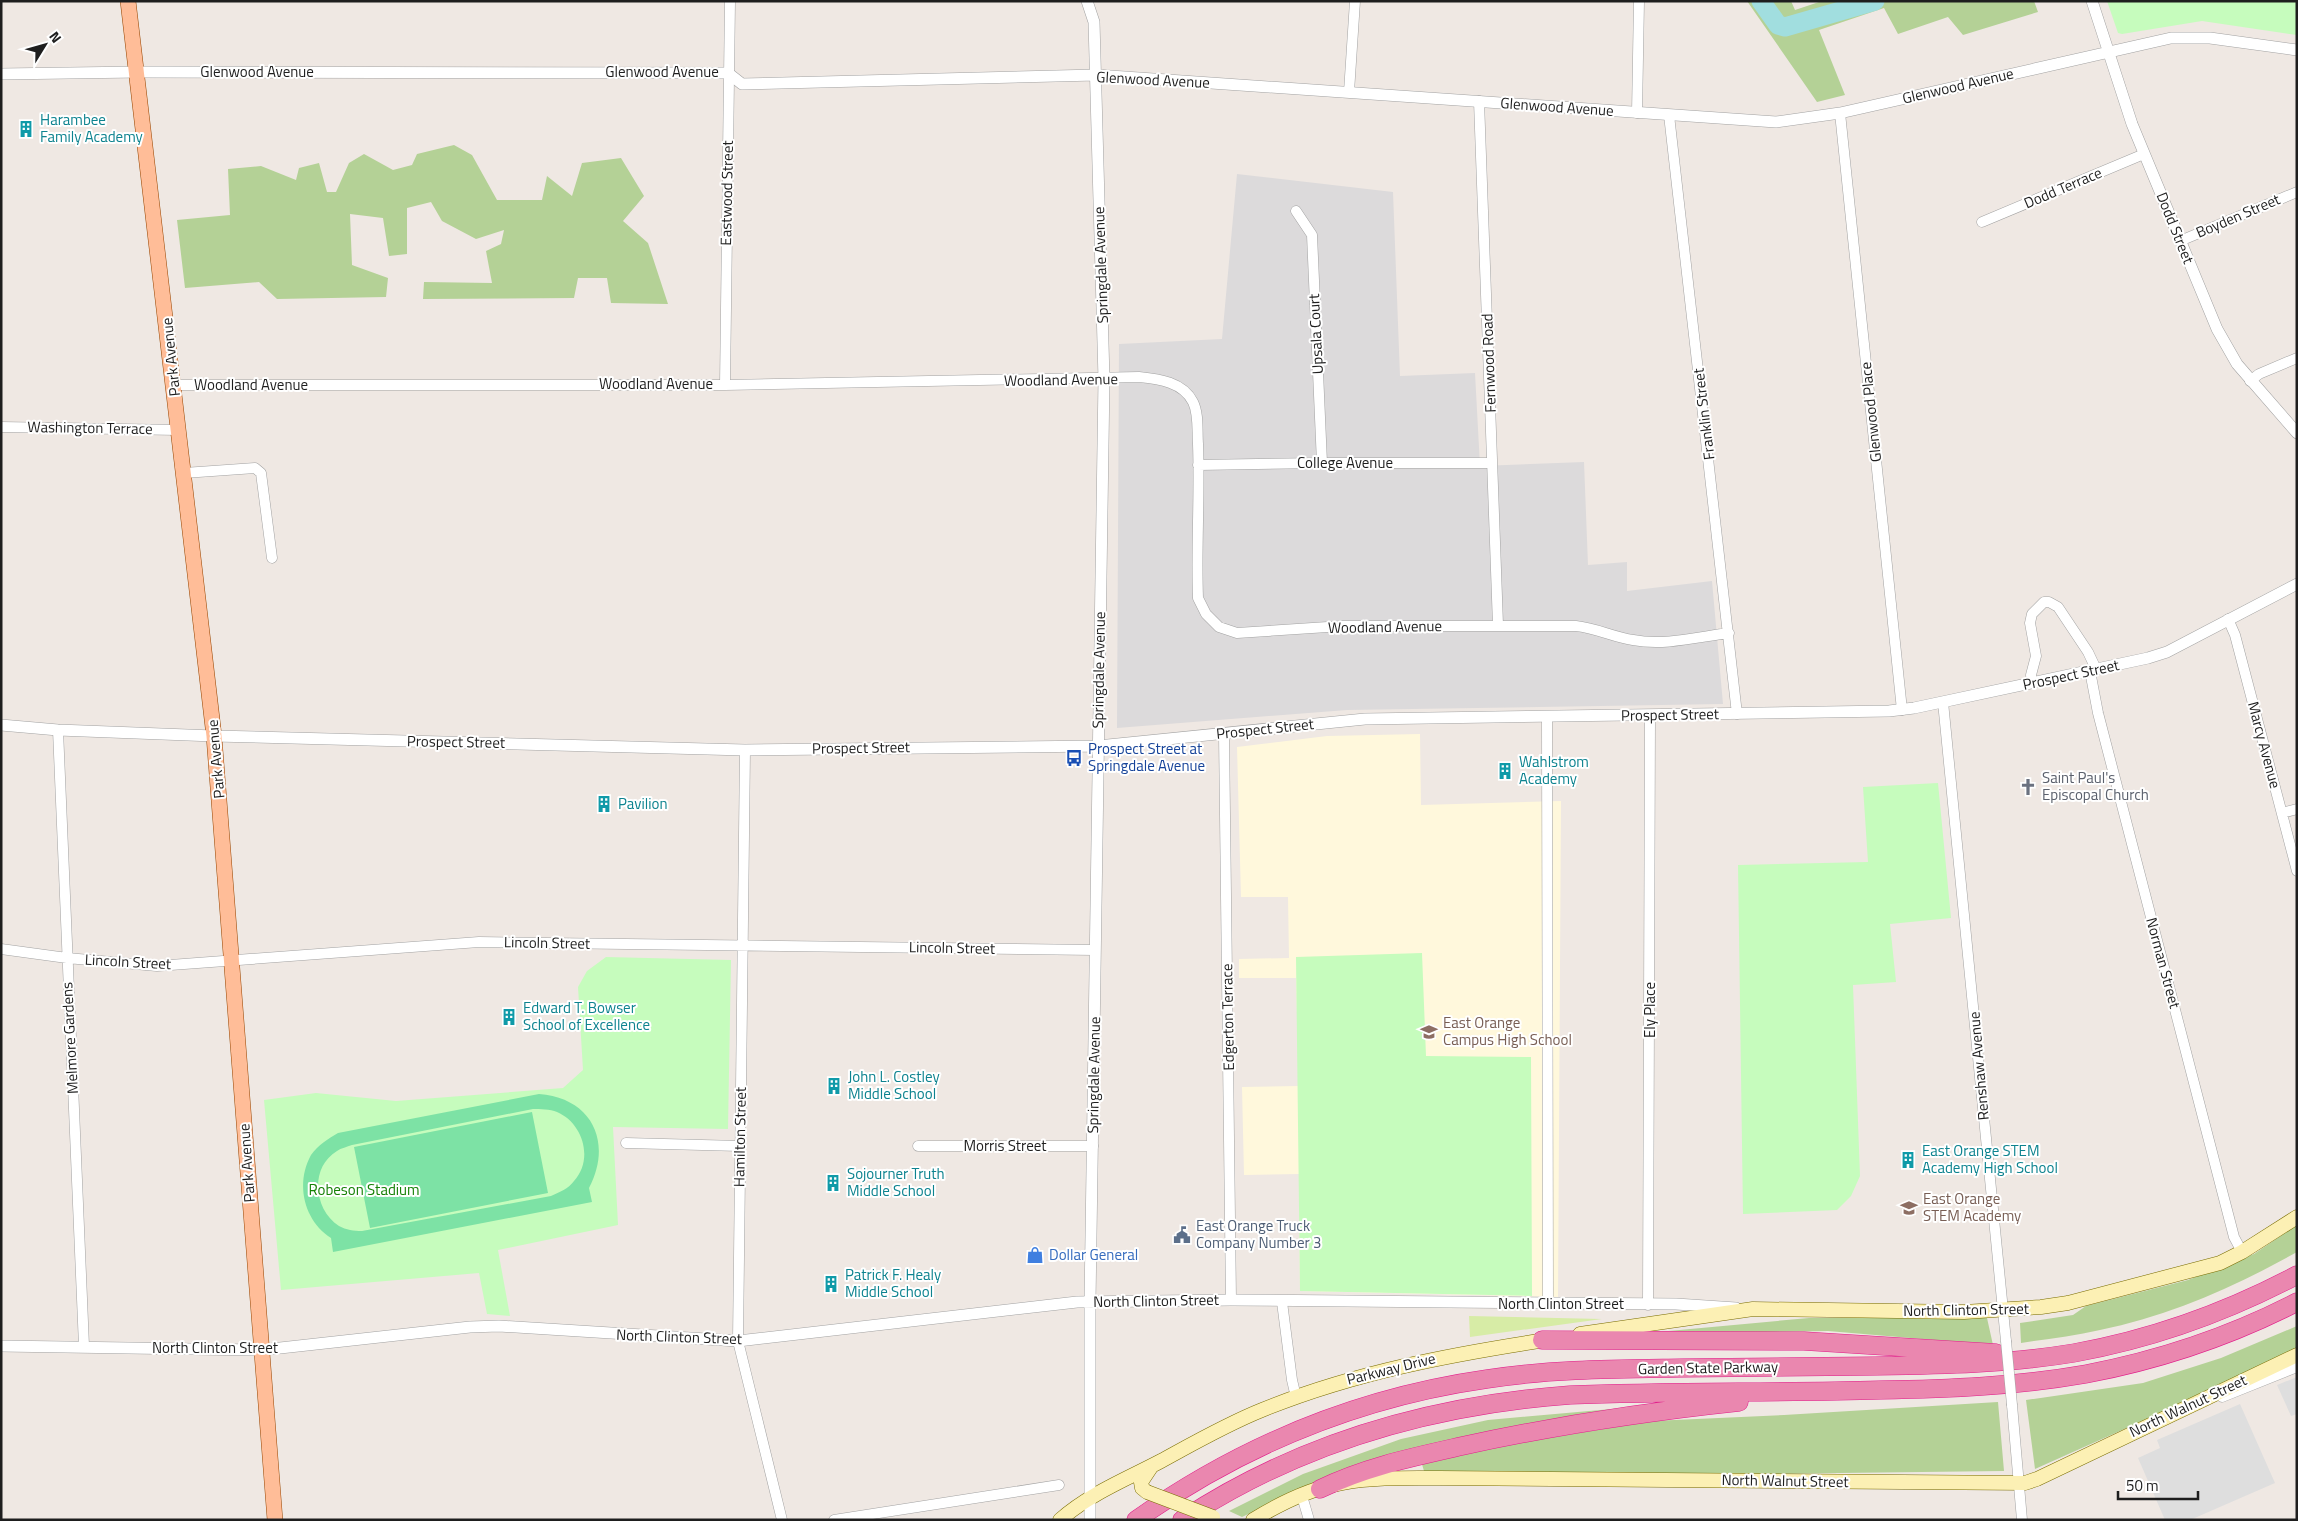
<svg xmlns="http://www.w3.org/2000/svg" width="2298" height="1521" viewBox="0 0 2298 1521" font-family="'Titillium Web',sans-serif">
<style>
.residential{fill:#dcdadb}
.education{fill:#fff8dc}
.grass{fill:#d7eca6}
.forest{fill:#b4d196}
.park{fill:#c6fcbd}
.pitch{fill:#7de2a5;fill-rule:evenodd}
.parking{fill:#dedede}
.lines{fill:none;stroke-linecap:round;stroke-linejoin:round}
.river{stroke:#a1dedf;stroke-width:19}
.minor-casing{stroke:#a2a2a2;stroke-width:11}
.tertiary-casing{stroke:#a2a2a2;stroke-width:12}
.secondary-casing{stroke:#796c00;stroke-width:15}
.primary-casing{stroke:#974500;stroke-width:16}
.motorway-casing{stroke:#e11c8a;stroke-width:19}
.minor{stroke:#fff;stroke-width:10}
.tertiary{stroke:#fff;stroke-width:11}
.secondary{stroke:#fcf0b4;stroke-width:14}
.primary{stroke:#ffbd98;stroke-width:15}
.motorway{stroke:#ea87af;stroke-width:18}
.minor-bridge-casing{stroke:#a2a2a2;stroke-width:11;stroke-linecap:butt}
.secondary-bridge-casing{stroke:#796c00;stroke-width:15;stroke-linecap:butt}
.minor-bridge{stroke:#fff;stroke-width:10}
.secondary-bridge{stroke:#fcf0b4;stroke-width:14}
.labels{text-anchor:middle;stroke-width:4;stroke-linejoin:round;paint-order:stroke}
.street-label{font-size:15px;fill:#1e1e1e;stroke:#fff}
.culture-label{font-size:15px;fill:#0d838f;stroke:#fff;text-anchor:start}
.transit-label{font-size:15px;fill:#164399;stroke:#fff;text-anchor:start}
.worship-label{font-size:15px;fill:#5b616d;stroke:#fff;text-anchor:start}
.education-label{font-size:15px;fill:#785e54;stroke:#fff;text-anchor:start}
.park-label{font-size:15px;fill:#168106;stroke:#fff}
.service-label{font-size:15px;fill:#4e5e75;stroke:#fff;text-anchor:start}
.shop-label{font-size:15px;fill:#366cbe;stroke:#fff;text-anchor:start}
</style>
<rect width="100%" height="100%" fill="#efe8e3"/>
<path class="residential" d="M 1237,174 L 1393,192 L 1400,376 L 1475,373 L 1480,466 L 1584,462 L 1588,565 L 1627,562 L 1627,591 L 1712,581 L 1723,704 L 1347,710 L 1117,728 L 1119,344 L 1222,339 Z"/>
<path class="education" d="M 1420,734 L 1421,805 L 1561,801 L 1558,1297 L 1300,1291 L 1299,1174 L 1244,1175 L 1242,1087 L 1299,1086 L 1296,978 L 1239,978 L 1239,959 L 1289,958 L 1288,897 L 1241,897 L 1237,747 L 1327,736 Z"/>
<path class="grass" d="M 1469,1316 L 1602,1319 L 1470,1337 Z"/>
<path class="forest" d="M 1747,1 L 1791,1 L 1795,10 L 1822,1 L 2034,1 L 2038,12 L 1963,35 L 1948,17 L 1898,34 L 1884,8 L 1819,30 L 1845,95 L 1817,102 Z
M 454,145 L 472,155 L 497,200 L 542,200 L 547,176 L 572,196 L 582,163 L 621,158 L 644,196 L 623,221 L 648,243 L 668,304 L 611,303 L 607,278 L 578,278 L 574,298 L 423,299 L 424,282 L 492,283 L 486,251 L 501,244 L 504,230 L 476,239 L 442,221 L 431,202 L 407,208 L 407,254 L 389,256 L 383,218 L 350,214 L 352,265 L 388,278 L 386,297 L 277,299 L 259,282 L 185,288 L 177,220 L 230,215 L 228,169 L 261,166 L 296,180 L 299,168 L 319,163 L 327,192 L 336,192 L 349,163 L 364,154 L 393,170 L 412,165 L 417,154 Z
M 2297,1225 L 2297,1252 C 2235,1287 2169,1316 2100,1330 C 2074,1336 2047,1339 2021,1343 L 2020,1323 L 2073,1315 L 2086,1306 L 2188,1280 L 2254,1254 Z
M 1809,1318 L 1987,1318 L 1993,1345 L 1828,1331 L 1636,1334 Z
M 2297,1326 L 2297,1348 L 2265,1366 L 2035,1469 L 2026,1400 L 2143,1383 L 2221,1358 Z
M 1998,1402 L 2004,1471 L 1687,1475 L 1424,1471 L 1421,1461 L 1498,1446 L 1652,1421 L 1784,1415 Z
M 1623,1408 L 1373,1461 L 1312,1484 L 1242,1517 L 1229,1511 L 1303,1474 L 1401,1439 L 1488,1420 Z"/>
<path class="park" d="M 2107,1 L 2297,1 L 2297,35 L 2202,21 L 2122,34 L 2118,33 Z
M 1938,783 L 1951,918 L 1890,924 L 1896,982 L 1853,985 L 1860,1176 L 1851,1196 L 1837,1210 L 1743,1214 L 1738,865 L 1868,862 L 1863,787 Z
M 1422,953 L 1426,1056 L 1531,1057 L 1532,1296 L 1300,1291 L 1296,957 Z
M 606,957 L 731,960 L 728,1129 L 613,1127 L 618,1225 L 498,1250 L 510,1316 L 487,1314 L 479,1273 L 281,1290 L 264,1100 L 316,1093 L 396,1101 L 563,1088 L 583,1070 L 578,987 L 587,971 Z"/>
<path class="pitch" d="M 539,1094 C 592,1098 613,1142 589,1188 L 592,1202 L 333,1252 L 331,1238 C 304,1221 295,1184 311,1155 C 318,1145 328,1139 338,1133 ZM 533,1109 C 540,1109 550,1109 557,1112 C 583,1123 594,1159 574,1181 C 568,1189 560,1192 551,1196 L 362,1231 C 354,1231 346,1230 339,1226 C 314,1210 309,1168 337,1151 C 341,1148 347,1147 352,1145 Z
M 532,1112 L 548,1193 L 370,1228 L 354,1147 Z"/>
<path class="parking" d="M 2297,1377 L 2297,1414 L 2291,1416 L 2277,1385 Z
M 2240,1404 L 2275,1483 L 2190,1520 L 2165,1520 L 2138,1458 L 2160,1448 L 2157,1440 Z"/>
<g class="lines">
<path class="river" d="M 1761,1 L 1778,25 L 1785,27 L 1875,1"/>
<g class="minor-casing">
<path id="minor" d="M 1349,92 L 1355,1
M 1479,101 L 1498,625
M 1637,113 L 1639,1
M 1840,113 L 1902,710
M 1669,115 L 1737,714
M 1296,211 L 1312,235 L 1322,463
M 1982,222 L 2144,154
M 2180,241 L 2297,192
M 2250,381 L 2259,374 L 2297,358
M 174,385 L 725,385 L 1139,377 C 1159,379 1183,382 1193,402 C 1199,414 1197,431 1198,444 C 1200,496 1196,547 1198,598 L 1206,614 L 1219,627 L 1237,633 L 1343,626 L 1576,626 C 1596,628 1613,637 1633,640 C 1664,646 1698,637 1729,633
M 725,385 L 730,1
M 1,427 L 179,430
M 1198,465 L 1322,463 L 1492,463
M 184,473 L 255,468 L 261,473 L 272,558
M 2228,619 L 2235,635 L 2297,871
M 2090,671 L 2098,713 L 2234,1237 L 2242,1252
M 2032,683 L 2031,675 L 2036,656 L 2030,623 L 2032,614 L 2044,602 L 2049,602 L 2058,607 L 2088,652 L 2096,669
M 1943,702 L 2006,1341
M 1547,717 L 1548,1304
M 58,730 L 84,1346
M 1224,734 L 1231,1300
M 745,750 L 738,1341 L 782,1520
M 2282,813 L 2297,809
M 1,949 L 67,958 L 157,966 L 479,942 L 1095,950
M 626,1143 L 740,1146
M 918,1146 L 1093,1146
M 1282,1302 L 1292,1380 L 1296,1397
M 1648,1305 L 1650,716
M 2222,1397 L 2297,1367
M 2012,1405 L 2022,1520
M 1302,1496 L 1309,1520
M 834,1520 L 1059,1485"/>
</g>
<g class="tertiary-casing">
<path id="tertiary" d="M 1087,1 L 1094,22 L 1104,379 L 1090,1302 L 1090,1520
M 2092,1 L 2132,124 L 2217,329 L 2237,364 L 2297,433
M 1,74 L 138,72 L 728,73 L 742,84 L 1096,75 L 1776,122 L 1840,113 L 2171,38 L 2210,38 L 2297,50
M 1,725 L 58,730 L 214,736 L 745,750 L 1098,746 L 1365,719 L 1889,711 L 1914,708 L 2148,658 L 2167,652 L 2297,584
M 1,1346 L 262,1350 L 470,1327 L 499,1326 L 738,1341 L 1077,1302 L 1231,1300 L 1676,1304 L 1736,1308"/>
</g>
<g class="secondary-casing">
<path id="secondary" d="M 1580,1334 L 1753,1309 L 1964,1312 L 2041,1307 L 2068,1303 L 2220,1263 L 2242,1252 L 2297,1217
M 1147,1492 L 1142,1488 L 1141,1482 L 1151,1467
M 1060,1520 C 1089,1494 1127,1479 1161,1461 C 1194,1443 1227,1424 1262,1410 C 1355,1372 1453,1354 1552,1339
M 1253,1520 C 1279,1504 1312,1488 1342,1483 C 1374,1477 1407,1478 1439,1478 L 2025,1483 L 2037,1479 L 2297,1355"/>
</g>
<g class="primary-casing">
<path id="primary" d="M 128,1 L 214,736 L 275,1520"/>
</g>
<g class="motorway-casing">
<path id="motorway" d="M 1542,1340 L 1804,1341 L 1996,1353
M 1320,1489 C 1365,1467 1413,1457 1462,1446 C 1553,1426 1645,1412 1739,1402
M 1136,1520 C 1241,1446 1360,1397 1487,1379 C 1551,1369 1616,1369 1681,1368 C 1745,1367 1810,1367 1875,1366 C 1941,1365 2008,1364 2074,1353 C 2152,1339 2227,1312 2297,1275
M 1182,1520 C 1299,1443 1431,1405 1570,1395 C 1673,1391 1776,1393 1880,1390 C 1949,1389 2018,1386 2086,1374 C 2159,1360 2231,1336 2297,1302"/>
</g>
<use href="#minor" class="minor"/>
<use href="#tertiary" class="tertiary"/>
<use href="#secondary" class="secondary"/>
<use href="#primary" class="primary"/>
<use href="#motorway" class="motorway"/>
<g class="minor-bridge-casing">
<path id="minor-bridge" d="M 2006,1341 L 2012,1405"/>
</g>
<g class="secondary-bridge-casing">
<path id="secondary-bridge" d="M 1147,1492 L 1213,1517"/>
</g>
<use href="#minor-bridge" class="minor-bridge"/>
<use href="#secondary-bridge" class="secondary-bridge"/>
</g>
<defs>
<g id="building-bare" transform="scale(1.35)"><path d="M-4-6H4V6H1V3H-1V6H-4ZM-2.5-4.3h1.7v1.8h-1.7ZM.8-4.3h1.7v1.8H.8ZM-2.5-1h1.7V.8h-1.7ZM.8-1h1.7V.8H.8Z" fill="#0f9aa8" stroke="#fff" stroke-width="2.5" paint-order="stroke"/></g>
<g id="bus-bare" transform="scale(1.35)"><path d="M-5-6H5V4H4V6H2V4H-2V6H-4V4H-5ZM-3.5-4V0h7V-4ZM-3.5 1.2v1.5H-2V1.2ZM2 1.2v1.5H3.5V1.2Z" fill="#1a4fb4" stroke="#fff" stroke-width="2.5" paint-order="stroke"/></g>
<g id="church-bare" transform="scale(1.35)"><path d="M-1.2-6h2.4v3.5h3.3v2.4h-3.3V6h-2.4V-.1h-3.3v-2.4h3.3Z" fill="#6b7280" stroke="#fff" stroke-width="2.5" paint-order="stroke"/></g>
<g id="school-bare" transform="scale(1.35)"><path d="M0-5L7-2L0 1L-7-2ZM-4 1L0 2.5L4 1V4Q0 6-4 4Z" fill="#8d6e63" stroke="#fff" stroke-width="2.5" paint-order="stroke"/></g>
<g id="civic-bare" transform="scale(1.35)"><path d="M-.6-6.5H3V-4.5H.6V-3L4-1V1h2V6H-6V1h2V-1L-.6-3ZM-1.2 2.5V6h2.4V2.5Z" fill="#5c6f8a" stroke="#fff" stroke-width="2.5" paint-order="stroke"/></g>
<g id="shop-bare" transform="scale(1.35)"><path d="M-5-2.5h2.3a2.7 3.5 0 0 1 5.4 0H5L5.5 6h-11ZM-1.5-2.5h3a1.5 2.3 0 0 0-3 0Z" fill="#3f7fe0" stroke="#fff" stroke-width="2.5" paint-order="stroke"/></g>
</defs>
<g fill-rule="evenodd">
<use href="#building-bare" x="26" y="129"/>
<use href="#bus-bare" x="1074" y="758"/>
<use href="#building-bare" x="1505" y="771"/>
<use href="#church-bare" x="2028" y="787"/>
<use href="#building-bare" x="604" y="804"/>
<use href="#building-bare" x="509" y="1017"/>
<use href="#school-bare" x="1429" y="1032"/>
<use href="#building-bare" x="834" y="1086"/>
<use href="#building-bare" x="1908" y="1160"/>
<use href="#building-bare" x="833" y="1183"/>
<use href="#school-bare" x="1909" y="1208"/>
<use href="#civic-bare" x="1182" y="1235"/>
<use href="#shop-bare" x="1035" y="1255"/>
<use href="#building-bare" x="831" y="1284"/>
</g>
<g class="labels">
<g class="street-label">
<text x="257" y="77">Glenwood Avenue</text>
<text x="662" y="77">Glenwood Avenue</text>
<text transform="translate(1153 80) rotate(3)" y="5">Glenwood Avenue</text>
<text transform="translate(1958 86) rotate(-13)" y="5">Glenwood Avenue</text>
<text transform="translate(1557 107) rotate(4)" y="5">Glenwood Avenue</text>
<text transform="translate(2063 188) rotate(-23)" y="5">Dodd Terrace</text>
<text transform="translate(727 193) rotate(-89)" y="5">Eastwood Street</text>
<text transform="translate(2238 216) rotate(-23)" y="5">Boyden Street</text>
<text transform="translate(2175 228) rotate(68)" y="5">Dodd Street</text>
<text transform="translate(1101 265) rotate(-92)" y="5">Springdale Avenue</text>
<text transform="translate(1316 334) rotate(-93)" y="5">Upsala Court</text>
<text transform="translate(171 357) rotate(-96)" y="5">Park Avenue</text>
<text transform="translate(1489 363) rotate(-92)" y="5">Fernwood Road</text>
<text transform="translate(1061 380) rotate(-1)" y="5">Woodland Avenue</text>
<text x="656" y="389">Woodland Avenue</text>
<text x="251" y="390">Woodland Avenue</text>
<text transform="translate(1871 412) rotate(-96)" y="5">Glenwood Place</text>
<text transform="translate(1704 414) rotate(-97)" y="5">Franklin Street</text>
<text transform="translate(90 428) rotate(1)" y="5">Washington Terrace</text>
<text x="1345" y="468">College Avenue</text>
<text transform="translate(1385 627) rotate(-1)" y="5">Woodland Avenue</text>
<text transform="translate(1099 670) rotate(-89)" y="5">Springdale Avenue</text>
<text transform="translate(2071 675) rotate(-12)" y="5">Prospect Street</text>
<text transform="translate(1670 715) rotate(-1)" y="5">Prospect Street</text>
<text transform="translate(1265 729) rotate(-6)" y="5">Prospect Street</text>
<text transform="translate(456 742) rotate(1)" y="5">Prospect Street</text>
<text transform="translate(2264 745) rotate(75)" y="5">Marcy Avenue</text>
<text transform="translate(861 748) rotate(-1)" y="5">Prospect Street</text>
<text transform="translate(216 759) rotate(-95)" y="5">Park Avenue</text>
<text transform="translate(547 943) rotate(1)" y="5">Lincoln Street</text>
<text transform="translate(952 948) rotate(1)" y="5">Lincoln Street</text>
<text transform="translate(128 962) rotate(3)" y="5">Lincoln Street</text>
<text transform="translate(2163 963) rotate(75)" y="5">Norman Street</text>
<text transform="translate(1650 1010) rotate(-90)" y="5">Ely Place</text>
<text transform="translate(1228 1017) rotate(-91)" y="5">Edgerton Terrace</text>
<text transform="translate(70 1038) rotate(-93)" y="5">Melmore Gardens</text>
<text transform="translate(1979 1066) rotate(-95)" y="5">Renshaw Avenue</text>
<text transform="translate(1094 1075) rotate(-89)" y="5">Springdale Avenue</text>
<text transform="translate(740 1137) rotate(-89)" y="5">Hamilton Street</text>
<text x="1005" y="1151">Morris Street</text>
<text transform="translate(247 1163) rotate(-94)" y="5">Park Avenue</text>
<text transform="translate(1156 1301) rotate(-1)" y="5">North Clinton Street</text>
<text x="1561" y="1309">North Clinton Street</text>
<text transform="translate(1966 1310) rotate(-1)" y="5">North Clinton Street</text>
<text transform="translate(679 1337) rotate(2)" y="5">North Clinton Street</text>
<text x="215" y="1353">North Clinton Street</text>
<text transform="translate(1708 1368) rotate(-1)" y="5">Garden State Parkway</text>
<text transform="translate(1391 1369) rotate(-14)" y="5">Parkway Drive</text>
<text transform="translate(2188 1406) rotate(-25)" y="5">North Walnut Street</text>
<text transform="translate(1785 1481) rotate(1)" y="5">North Walnut Street</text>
</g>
<g class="culture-label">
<text x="40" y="125">Harambee<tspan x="40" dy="17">Family Academy</tspan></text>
<text x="1519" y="767">Wahlstrom<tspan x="1519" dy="17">Academy</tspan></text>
<text x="618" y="809">Pavilion</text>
<text x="523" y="1013">Edward T. Bowser<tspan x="523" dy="17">School of Excellence</tspan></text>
<text x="848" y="1082">John L. Costley<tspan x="848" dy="17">Middle School</tspan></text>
<text x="1922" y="1156">East Orange STEM<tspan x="1922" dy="17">Academy High School</tspan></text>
<text x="847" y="1179">Sojourner Truth<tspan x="847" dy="17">Middle School</tspan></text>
<text x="845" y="1280">Patrick F. Healy<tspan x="845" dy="17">Middle School</tspan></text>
</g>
<g class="transit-label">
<text x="1088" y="754">Prospect Street at<tspan x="1088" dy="17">Springdale Avenue</tspan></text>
</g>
<g class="worship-label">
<text x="2042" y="783">Saint Paul's<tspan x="2042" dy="17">Episcopal Church</tspan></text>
</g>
<g class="education-label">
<text x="1443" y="1028">East Orange<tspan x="1443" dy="17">Campus High School</tspan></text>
<text x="1923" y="1204">East Orange<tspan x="1923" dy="17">STEM Academy</tspan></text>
</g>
<g class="park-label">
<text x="364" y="1195">Robeson Stadium</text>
</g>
<g class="service-label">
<text x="1196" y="1231">East Orange Truck<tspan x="1196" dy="17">Company Number 3</tspan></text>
</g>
<g class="shop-label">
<text x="1049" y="1260">Dollar General</text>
</g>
</g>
<rect width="2298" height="1521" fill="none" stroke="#1e1e1e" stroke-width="5"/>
<g transform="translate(45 45) rotate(53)" stroke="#ffffff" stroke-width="4" paint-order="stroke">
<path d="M0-4L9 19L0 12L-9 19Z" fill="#1e1e1e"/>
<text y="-8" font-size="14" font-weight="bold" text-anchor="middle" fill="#1e1e1e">N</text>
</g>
<path d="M2118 1491v8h80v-8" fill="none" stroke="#1e1e1e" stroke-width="2.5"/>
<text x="2126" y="1491" font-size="15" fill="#1e1e1e" stroke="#ffffff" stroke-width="4" paint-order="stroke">50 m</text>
</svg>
